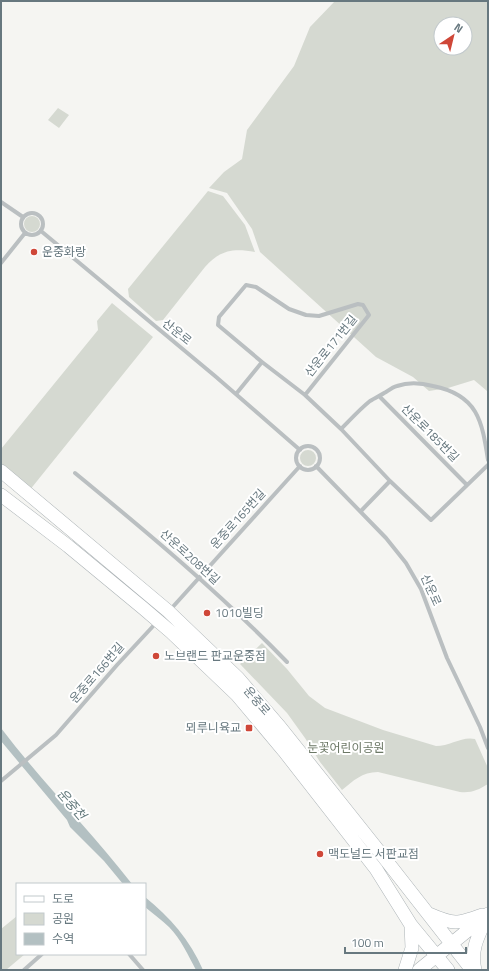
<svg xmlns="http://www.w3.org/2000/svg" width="489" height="971" viewBox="0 0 489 971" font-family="'Titillium Web','Noto Sans KR',sans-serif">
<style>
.green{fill:#d5d9d1;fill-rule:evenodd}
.water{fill:#b3c0c2}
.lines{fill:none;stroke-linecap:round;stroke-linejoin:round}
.secondary-casing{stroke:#acb3b6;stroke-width:14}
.street{stroke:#babfc1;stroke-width:4}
.secondary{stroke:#fff;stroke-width:13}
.poi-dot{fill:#cf4738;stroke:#fff;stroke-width:1.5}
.labels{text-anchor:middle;stroke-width:4;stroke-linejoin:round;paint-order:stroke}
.poi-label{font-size:12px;fill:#67787f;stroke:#fff;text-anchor:start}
.street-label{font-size:12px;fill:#67787f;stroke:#fff}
.park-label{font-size:12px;fill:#6b7765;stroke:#fff}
.water-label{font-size:13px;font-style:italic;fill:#63797c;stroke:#fff}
</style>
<rect width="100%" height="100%" fill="#f5f5f2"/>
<path class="green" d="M 335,1 L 488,1 L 488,393 L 487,391 L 474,380 L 448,388 L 429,391 L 413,377 L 376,357 L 260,252 L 252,229 L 227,193 L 209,188 L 224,172 L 242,159 L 247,130 L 294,66 L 310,27 ZM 441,24 L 465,24 L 465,48 L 441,48 Z
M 58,108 L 69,115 L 59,128 L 48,120 Z
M 208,191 L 223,196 L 245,225 L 255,252 C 233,248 220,250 205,267 L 163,320 L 156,321 L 129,297 L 128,289 Z
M24 224a8 8 0 1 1 16 0a8 8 0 1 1-16 0Z
M 112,303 L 153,337 L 29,491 L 11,475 L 1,464 L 1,449 L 98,330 L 97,321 Z
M300 458a8 8 0 1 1 16 0a8 8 0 1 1-16 0Z
M 262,643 L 287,669 L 309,696 L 325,708 L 383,730 L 436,746 C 450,746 462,736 475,739 L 488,768 L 488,784 C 478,790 472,793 460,792 L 378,772 C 362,772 353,781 342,790 L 320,762 L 305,738 L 287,713 L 240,664 Z
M 17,916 L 17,954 L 25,954 L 6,970 L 1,970 L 1,929 Z"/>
<path class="water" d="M 1,728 C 42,782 90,830 132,884 L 123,884 L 104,861 L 70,827 L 67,820 L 1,741 Z
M 145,897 C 170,917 190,940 203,970 L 196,970 C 188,955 181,939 169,927 C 162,920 153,914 145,907 Z"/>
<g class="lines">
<g class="secondary-casing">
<path id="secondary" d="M 1,471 L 168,611 L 238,678 L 280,727 L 382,855 L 472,970
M 1,495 L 68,546 L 143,608 L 171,632 L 237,695 L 284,751 L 376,869 L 411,925 L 448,970
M 429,914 C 454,925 457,924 482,915
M 405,970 L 412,948 L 411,925
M 419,970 L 488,914
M 475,970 C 470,951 478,936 486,919"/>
</g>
<path class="street" d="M 1,202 L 23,217
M21 224a11 11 0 1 1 22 0a11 11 0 1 1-22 0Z
M 41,231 L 215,376 L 300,450
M 1,263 L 25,233
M 236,394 L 262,362 L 218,325 L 219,317 L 246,285 L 256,287 L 289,309 L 306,315 L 319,316 L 358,304 L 363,305 L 369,315 L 305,395 L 262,362
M 305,395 L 341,429
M 379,396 L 467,485
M296 458a12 12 0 1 1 24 0a12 12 0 1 1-24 0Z
M 488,460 C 482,421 478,395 433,386 C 422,383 408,382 397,386 C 393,387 389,390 386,392 C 381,395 375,398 370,401 C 360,409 350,420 341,429 L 390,481 L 431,520 L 488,465
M 316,466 L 386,538 L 406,563 L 421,589 L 447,658 L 480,727 L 488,748
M 75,473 C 148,533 221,594 287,662
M 361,511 L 390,481
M 170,610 L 300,466
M 1,781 L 56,735 L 117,665 L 156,623
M 129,954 L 143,970
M 24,970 L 42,954"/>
<use href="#secondary" class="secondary"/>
</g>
<g class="poi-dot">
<circle cx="34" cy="252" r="4"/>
<circle cx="207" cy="613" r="4"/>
<circle cx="156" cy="656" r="4"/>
<rect x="245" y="724" width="8" height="8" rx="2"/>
<circle cx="320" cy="854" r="4"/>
</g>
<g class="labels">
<g class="poi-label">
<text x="42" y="256">운중화랑</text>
<text x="215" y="617">1010빌딩</text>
<text x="164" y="660">노브랜드 판교운중점</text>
<text x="241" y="732" text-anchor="end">뫼루니육교</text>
<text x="328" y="858">맥도널드 서판교점</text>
</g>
<g class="street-label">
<text transform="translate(177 332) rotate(39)" y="4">산운로</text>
<text transform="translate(331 346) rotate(-51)" y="4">산운로171번길</text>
<text transform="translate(430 433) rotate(45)" y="4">산운로185번길</text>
<text transform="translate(238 519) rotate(-48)" y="4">운중로165번길</text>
<text transform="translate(190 557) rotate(42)" y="4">산운로208번길</text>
<text transform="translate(431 590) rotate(66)" y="4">산운로</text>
<text transform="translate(97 673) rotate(-49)" y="4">운중로166번길</text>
<text transform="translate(257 701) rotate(49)" y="4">운중로</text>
</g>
<g class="park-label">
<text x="346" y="752">눈꽃어린이공원</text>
</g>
<g class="water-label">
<text transform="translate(72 804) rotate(49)" y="5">운중천</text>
</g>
</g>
<rect width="489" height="971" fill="none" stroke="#67787f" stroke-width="4"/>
<rect x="16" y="883" width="130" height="72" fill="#ffffff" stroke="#c2c9cc"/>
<rect x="24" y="896" width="20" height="6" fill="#ffffff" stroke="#c2c9cc"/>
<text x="52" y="903" font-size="12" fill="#67787f">도로</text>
<rect x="24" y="913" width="20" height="12" fill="#d5d9d1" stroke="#c2c9cc"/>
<text x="52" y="923" font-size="12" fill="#67787f">공원</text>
<rect x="24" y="933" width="20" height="12" fill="#b3c0c2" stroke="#c2c9cc"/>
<text x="52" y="943" font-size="12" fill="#67787f">수역</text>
<g transform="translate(453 36) rotate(35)"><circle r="19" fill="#ffffff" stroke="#c2c9cc"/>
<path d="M0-3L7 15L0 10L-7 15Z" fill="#cf4738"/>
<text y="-6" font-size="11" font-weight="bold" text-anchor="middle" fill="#67787f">N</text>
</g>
<path d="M345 947v6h121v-6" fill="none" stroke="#67787f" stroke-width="2"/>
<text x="351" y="947" font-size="12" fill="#67787f" stroke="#ffffff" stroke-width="3" paint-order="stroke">100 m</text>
</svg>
